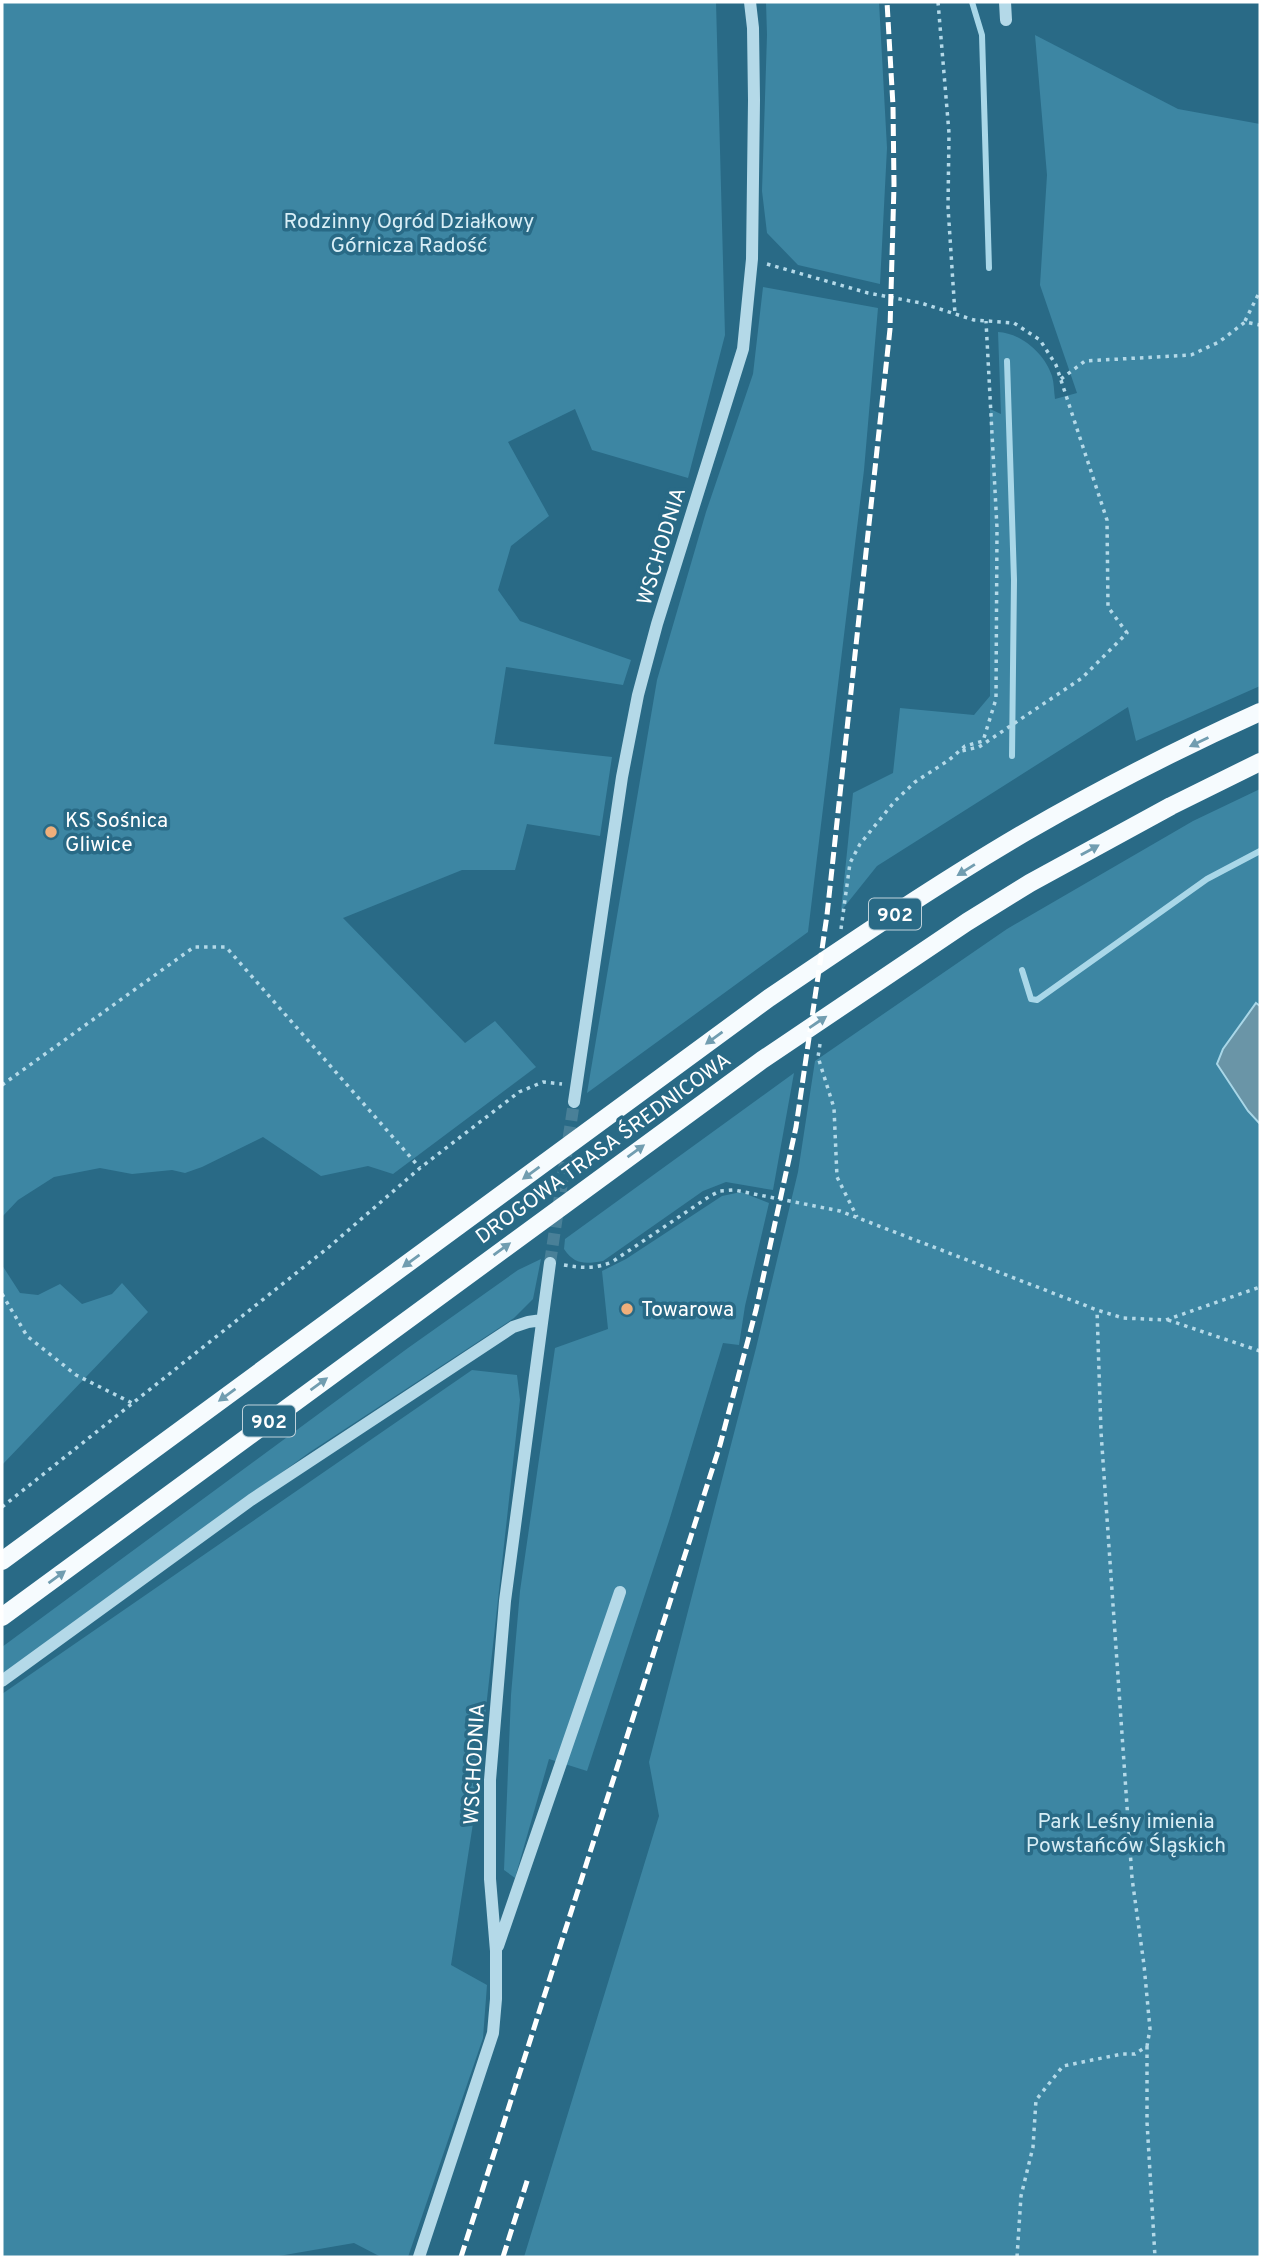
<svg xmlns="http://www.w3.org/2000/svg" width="1262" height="2259" viewBox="0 0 1262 2259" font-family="Overpass,sans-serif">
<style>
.green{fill:#3d86a3}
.water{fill:#6a95a7;stroke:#a9d7e8;stroke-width:2}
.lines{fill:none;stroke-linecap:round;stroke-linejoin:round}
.stream{stroke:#a9d7e8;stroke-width:6}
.minor-tunnel{stroke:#498098;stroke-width:12;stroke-dasharray:12 6;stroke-linecap:butt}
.path{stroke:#b4d9e8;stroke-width:3.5;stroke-dasharray:3.5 5;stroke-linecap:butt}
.minor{stroke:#b4d9e8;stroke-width:12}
.major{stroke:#f6fbfe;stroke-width:18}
.rail{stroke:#fff;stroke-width:5;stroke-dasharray:12 5;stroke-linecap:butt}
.oneway{fill:#719db0}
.poi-dot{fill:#efaf7b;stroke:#296a86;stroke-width:2.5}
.labels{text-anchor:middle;stroke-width:7;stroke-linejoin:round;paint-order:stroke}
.shield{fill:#296a86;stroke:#bfd2db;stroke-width:2}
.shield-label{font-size:19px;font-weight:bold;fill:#fff}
.park-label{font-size:21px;fill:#d8eef6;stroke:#296a86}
.street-label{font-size:21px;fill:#fff;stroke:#296a86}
.poi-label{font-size:21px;fill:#fff;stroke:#296a86;text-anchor:start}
</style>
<rect width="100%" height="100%" fill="#296a86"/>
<path class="green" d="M 2,2 L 716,2 L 725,335 L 688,478 L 592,450 L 575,409 L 508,442 L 549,516 L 511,546 L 498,590 L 520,621 L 631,660 L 623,685 L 506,667 L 494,744 L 612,757 L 600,836 L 527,824 L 515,870 L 462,870 L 343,918 L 465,1043 L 495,1021 L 536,1067 L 393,1174 L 368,1166 L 321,1176 L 263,1137 L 202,1167 L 185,1173 L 172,1170 L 132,1174 L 100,1168 L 54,1177 L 18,1200 L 2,1217 Z
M 766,2 L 879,2 L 887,148 L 880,284 L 798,265 L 767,233 L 762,191 L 767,35 Z
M 1035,35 L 1178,109 L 1260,124 L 1260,686 L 1136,741 L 1128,707 L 877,866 L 841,911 L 853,793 L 893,773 L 900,708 L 974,715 L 990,696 L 990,409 L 1001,414 L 998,332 C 1021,333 1045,354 1052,376 C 1054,383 1054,392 1055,399 L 1077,393 L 1040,285 L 1047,175 Z
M 763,287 L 878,308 L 864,470 L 808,932 L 587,1093 L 657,680 L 706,512 L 753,374 Z
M 1260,789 L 1260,1006 L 1256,1003 L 1217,1064 L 1248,1111 L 1260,1124 L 1260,2257 L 524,2257 L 659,1816 L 649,1762 L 756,1348 L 798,1172 L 815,1061 L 1007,929 L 1193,821 Z
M 794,1073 L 773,1190 L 726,1182 L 703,1191 L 603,1261 C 585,1264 575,1265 564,1249 L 565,1239 Z
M 741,1192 L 769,1203 L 745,1306 L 739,1345 L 723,1343 L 669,1521 L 587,1771 L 549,1759 L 515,1878 L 504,1870 L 511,1695 L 520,1591 L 555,1348 L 608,1329 L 602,1271 L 626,1259 L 722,1196 Z
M 541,1259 L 533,1299 L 514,1318 L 310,1452 L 2,1675 L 2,1647 L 408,1348 L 518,1270 Z
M 2,1265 L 20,1293 L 38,1295 L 60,1284 L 82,1304 L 112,1294 L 122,1283 L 148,1312 L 2,1465 Z
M 472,1370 L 517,1375 L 520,1400 L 474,1817 L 451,1965 L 487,1985 L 483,2038 L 408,2257 L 381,2257 L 354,2243 L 273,2257 L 2,2257 L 2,1694 Z"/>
<path class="water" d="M 1256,1003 L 1260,1006 L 1260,1124 L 1248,1111 L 1217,1064 L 1223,1049 Z"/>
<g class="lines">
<path class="stream" d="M 972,2 L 982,35 L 989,268
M 1007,361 L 1014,580 L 1012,756
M 1022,970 L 1031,999 L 1037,1000 L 1207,879 L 1260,851"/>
<path class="minor-tunnel" d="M 550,1263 L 574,1102"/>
<path class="path" d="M 938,2 L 949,133 L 948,207 L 955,314
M 767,264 L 868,293 L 921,303 L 974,320 L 1014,323 L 1040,340 L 1056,365 L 1107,520 L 1108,607 L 1127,633 L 1082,678 L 979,747 L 961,751
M 1245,321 L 1260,291
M 1061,379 L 1085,361 L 1191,355 L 1219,342 L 1245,322 L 1260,325
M 841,929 L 850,863 L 860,844 L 895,801 L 915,782 L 949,760 L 965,746 L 983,741 L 996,699 L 997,528 L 986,321
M 820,1044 L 818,1057 L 834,1108 L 837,1177 L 857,1217
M 2,1085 L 194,947 L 226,947 L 420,1168
M 564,1265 C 582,1268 595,1269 612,1262 L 710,1196 L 720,1191 L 734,1190 L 840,1211 L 1097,1310 L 1123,1318 L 1166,1320 L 1260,1287
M 2,1294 L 27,1336 L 76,1375 L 132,1403
M 1168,1320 L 1260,1351
M 2,1507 L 329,1247 L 420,1168 L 519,1092 L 543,1082 L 562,1084
M 1147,2046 L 1147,2122 L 1155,2257
M 1017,2257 L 1021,2196 L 1033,2147 L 1036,2100 L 1063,2066 L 1122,2054 L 1135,2054 L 1147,2046 L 1150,2029 L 1144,1965 L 1132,1878 L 1101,1432 L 1097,1310"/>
<path class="minor" d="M 1005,2 L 1006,20
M 574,1102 L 622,777 L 638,695 L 657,624 L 743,349 L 752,259 L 754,100 L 753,28 L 750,2
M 2,1681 L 251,1500 L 513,1327 L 528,1322 L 542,1320
M 498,1946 L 620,1592
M 419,2257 L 493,2033 L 496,1999 L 496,1951 L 490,1879 L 490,1780 L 505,1601 L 550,1263"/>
<path class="major" d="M 2,1561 L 769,998 C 853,941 937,884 1024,833 C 1100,789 1180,748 1260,712
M 2,1617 L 762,1060 L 967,922 L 1030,883 L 1171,806 L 1260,762"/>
<path class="rail" d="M 461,2257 L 720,1445 L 756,1310 L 796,1127 L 827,915 L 890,329 L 894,185 L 893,106 L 887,2
M 503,2257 L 528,2178"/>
</g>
<defs><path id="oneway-solid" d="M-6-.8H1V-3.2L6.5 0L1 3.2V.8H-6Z" transform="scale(1.75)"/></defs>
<g class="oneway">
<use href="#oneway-solid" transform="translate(1199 742) rotate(154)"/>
<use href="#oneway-solid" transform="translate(1090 850) rotate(-29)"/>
<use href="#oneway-solid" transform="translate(966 870) rotate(148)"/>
<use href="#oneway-solid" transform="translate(818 1022) rotate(-34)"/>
<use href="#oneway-solid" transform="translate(714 1038) rotate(144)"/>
<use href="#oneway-solid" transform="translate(636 1151) rotate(-36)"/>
<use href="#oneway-solid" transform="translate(531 1173) rotate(144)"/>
<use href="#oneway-solid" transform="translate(502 1249) rotate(-36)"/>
<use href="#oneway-solid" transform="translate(411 1261) rotate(144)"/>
<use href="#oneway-solid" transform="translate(319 1384) rotate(-36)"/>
<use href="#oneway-solid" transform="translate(227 1395) rotate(144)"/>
<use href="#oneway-solid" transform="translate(57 1577) rotate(-36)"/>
</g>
<g class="poi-dot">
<circle cx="51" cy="832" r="7"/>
<circle cx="627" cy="1309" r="7"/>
</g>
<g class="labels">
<g class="shield">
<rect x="869" y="898.5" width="52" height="31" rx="5"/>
<rect x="243" y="1405.5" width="52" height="31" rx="5"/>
</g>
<g class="shield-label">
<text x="895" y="921">902</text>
<text x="269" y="1428">902</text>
</g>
<g class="park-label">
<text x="409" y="228">Rodzinny Ogród Działkowy<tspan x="409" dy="24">Górnicza Radość</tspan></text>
<text x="1126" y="1828">Park Leśny imienia<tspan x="1126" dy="24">Powstańców Śląskich</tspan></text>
</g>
<g class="street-label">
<text transform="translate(661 546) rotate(-73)" y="7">WSCHODNIA</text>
<text transform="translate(603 1148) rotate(-36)" y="7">DROGOWA TRASA ŚREDNICOWA</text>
<text transform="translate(474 1764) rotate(-87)" y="7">WSCHODNIA</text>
</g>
<g class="poi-label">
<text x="65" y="827">KS Sośnica<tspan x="65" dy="24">Gliwice</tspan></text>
<text x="641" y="1316">Towarowa</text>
</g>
</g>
<rect width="1262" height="2259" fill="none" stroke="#ffffff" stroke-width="7"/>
</svg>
